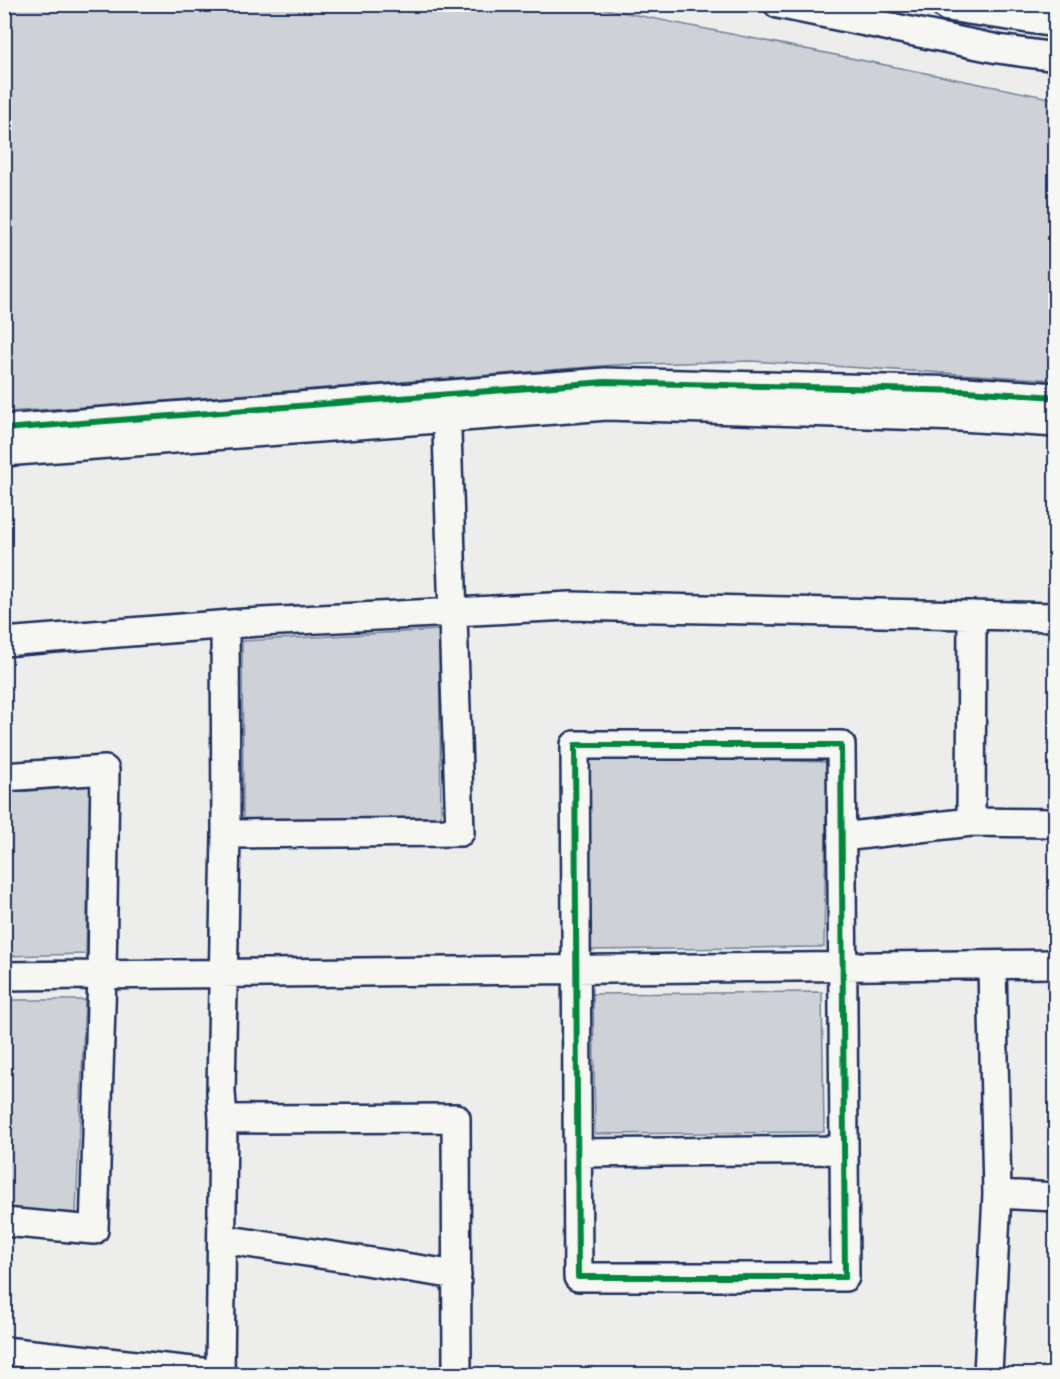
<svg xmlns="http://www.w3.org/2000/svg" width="1060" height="1379" viewBox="0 0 1060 1379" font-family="Kalam,sans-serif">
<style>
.green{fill:#ced2d7;stroke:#74809a;stroke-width:1.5}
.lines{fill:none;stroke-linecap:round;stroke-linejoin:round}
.minor-casing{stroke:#1b2f5e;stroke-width:32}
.highway-casing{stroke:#1b2f5e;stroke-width:38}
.minor{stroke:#f6f6f2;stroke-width:27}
.highway{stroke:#f6f6f2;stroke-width:33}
.cycleway-casing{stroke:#f6f6f2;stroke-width:10}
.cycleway{stroke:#00873e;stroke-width:6}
</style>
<rect width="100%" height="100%" fill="#edeeec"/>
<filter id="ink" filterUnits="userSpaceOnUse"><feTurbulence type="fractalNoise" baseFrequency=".0167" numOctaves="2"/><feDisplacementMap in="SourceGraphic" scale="12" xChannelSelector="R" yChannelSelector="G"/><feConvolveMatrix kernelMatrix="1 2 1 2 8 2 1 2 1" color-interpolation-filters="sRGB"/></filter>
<g filter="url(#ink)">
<path class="green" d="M 5,4 L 586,5 L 1055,99 L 1055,380 L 751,361 L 613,365 L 113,405 L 5,412 Z
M 439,630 L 441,817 L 243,820 L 242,641 Z
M 585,756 L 827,762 L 824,947 L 587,950 Z
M 90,786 L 86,954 L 5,956 L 5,793 Z
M 822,992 L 824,1132 L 595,1134 L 593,994 Z
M 5,1000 L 85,1000 L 76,1213 L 5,1208 Z"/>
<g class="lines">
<g class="minor-casing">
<path id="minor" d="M 778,4 L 998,49 L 1056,57
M 4,429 L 605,382 L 966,391 L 1056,397
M 4,452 L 607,406 L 960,417 L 1056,423
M 972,615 L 971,822 L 1056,823
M 4,642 L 244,623 L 570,606 L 1056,617
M 575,745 L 841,745 L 845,1277 L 578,1277 Z
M 4,777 L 105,770 L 102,975 L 94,1230 L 4,1222
M 226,834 L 460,832 L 446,401
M 842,837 L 971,822
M 4,976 L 1056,964
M 223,1119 L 221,1092 L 226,834 L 225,625
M 577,1153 L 844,1150
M 997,1194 L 1056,1197
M 222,1239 L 457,1275
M 4,1351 L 221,1374
M 220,1374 L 223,1119 L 456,1118 L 457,1374
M 988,1374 L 997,1194 L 992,965"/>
</g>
<g class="highway-casing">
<path id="highway" d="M 948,4 L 1056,20"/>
</g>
<use href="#minor" class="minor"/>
<use href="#highway" class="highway"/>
<g class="cycleway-casing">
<path id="cycleway" d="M 4,429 L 605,382 L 966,391 L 1056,397
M 575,745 L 841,745 L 845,1277 L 578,1277 Z"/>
</g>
<use href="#cycleway" class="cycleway"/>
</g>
</g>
<rect width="1060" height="1379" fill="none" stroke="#f6f6f2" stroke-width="24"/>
<rect x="12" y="12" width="1036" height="1355" fill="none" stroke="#1b2f5e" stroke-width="2" filter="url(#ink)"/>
</svg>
